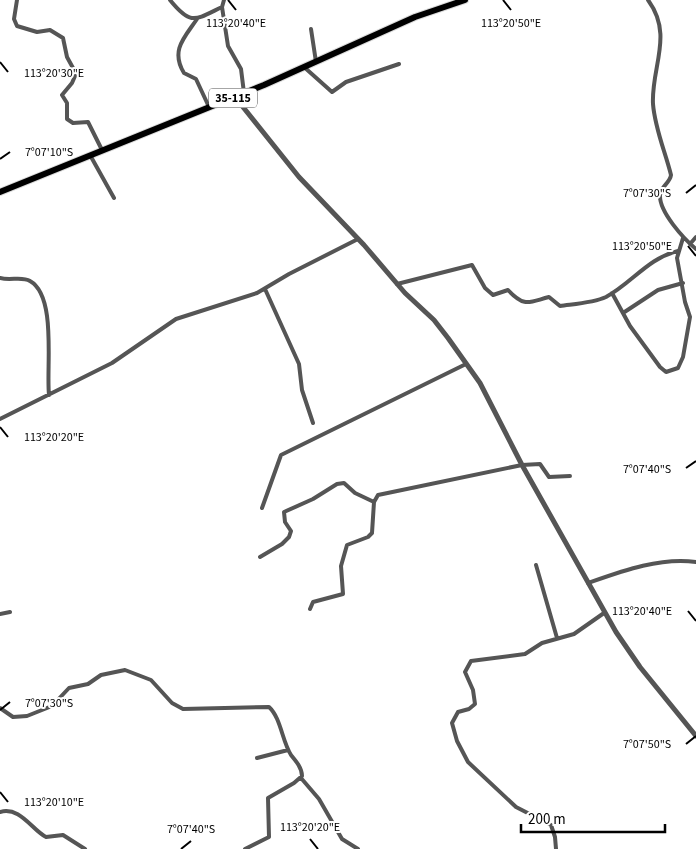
<svg xmlns="http://www.w3.org/2000/svg" width="696" height="849" viewBox="0 0 696 849" font-family="'Source Sans 3',sans-serif">
<style>
.lines{fill:none;stroke-linecap:round;stroke-linejoin:round}
.primary-casing{stroke:#dbdbdb;stroke-width:8}
.minor{stroke:#555;stroke-width:4}
.tertiary{stroke:#555;stroke-width:5}
.primary{stroke:#000;stroke-width:6}
.ticks{fill:none;stroke:#000;stroke-width:2}
.labels{text-anchor:middle;stroke-width:4;stroke-linejoin:round;paint-order:stroke}
.shield{fill:#fff;stroke:#4c4c4c;stroke-width:1}
.shield-label{font-size:12px;font-weight:bold;fill:#000}
.ticks-label{font-size:12px;text-anchor:middle;fill:#000;stroke:#fff;stroke-width:4;stroke-linejoin:round;paint-order:stroke}
</style>
<rect width="100%" height="100%" fill="#fff"/>
<g class="lines">
<g class="primary-casing">
<path id="primary" d="M 0,192 L 264,85 L 415,17 L 465,0"/>
</g>
<path class="minor" d="M 17,0 L 14,19 L 17,26 L 37,32 L 50,30 L 63,38 L 67,57 L 73,68 L 75,76 L 72,83 L 62,95 L 67,103 L 67,119 L 73,123 L 88,122 L 102,150
M 170,0 C 191,26 195,20 222,7
M 224,0 L 222,7 L 228,46 L 241,69 L 244,93
M 648,0 C 674,35 651,67 653,104 C 655,129 665,151 671,175 C 670,183 661,186 660,195 C 659,212 684,239 696,249
M 197,19 C 185,37 170,50 184,73 L 196,79 L 209,107
M 311,29 L 316,62
M 304,67 L 332,92 L 346,82 L 399,64
M 90,155 L 114,198
M 690,244 L 696,237
M 0,278 C 10,281 22,276 30,281 C 57,296 46,368 49,395
M 397,284 L 472,265 L 485,288 L 493,295 L 508,290 C 525,308 529,302 549,297 L 560,306 C 574,304 593,303 606,297 C 632,283 648,258 678,251
M 265,289 L 299,364 L 302,390 L 313,423
M 612,293 L 630,326 L 660,367 L 666,372 L 678,368 L 683,357 L 690,317 L 685,302 L 677,258 L 683,238
M 623,313 L 658,290 L 683,283
M 0,419 L 112,363 L 176,319 L 257,293 L 289,274 L 358,239
M 262,508 L 281,455 L 466,364
M 260,557 L 282,544 L 289,537 L 291,531 L 285,522 L 284,512 L 313,499 L 337,484 L 344,483 L 355,493 L 374,502
M 536,565 L 557,638
M 588,583 C 622,571 660,557 696,562
M 310,609 L 313,602 L 343,594 L 341,566 L 347,545 L 368,537 L 372,533 L 374,502 L 378,495 L 522,465 L 540,464 L 549,477 L 570,476
M 0,614 L 10,612
M 0,708 L 13,717 L 27,716 L 52,706 L 69,688 L 88,684 L 101,675 L 125,670 L 151,680 L 172,703 L 183,709 L 269,707 C 281,718 282,741 291,755 C 296,761 302,768 302,776 L 294,783 L 268,798 L 269,837 L 245,849
M 257,758 L 288,750
M 301,778 L 319,799 L 342,839 L 358,849
M 0,812 C 20,806 32,830 46,837 L 63,835 L 85,849
M 556,849 L 555,837 L 551,825 L 516,807 L 468,762 L 457,741 L 452,723 L 458,712 L 469,709 L 475,704 L 473,690 L 465,672 L 471,661 L 525,654 L 542,643 L 574,634 L 604,613"/>
<path class="tertiary" d="M 235,97 L 299,177 L 364,245 L 405,293 L 434,320 L 448,338 L 480,383 L 522,465 L 616,632 L 640,667 L 696,736"/>
<use href="#primary" class="primary"/>
</g>
<path class="ticks" d="M 228,0 L 236,10M 503,0 L 511,10M 0,62 L 8,72M 0,159 L 10,152M 686,193 L 696,185M 688,246 L 696,256M 0,427 L 8,437M 686,468 L 696,461M 688,611 L 696,621M 0,710 L 10,702M 686,744 L 696,736M 0,792 L 8,802M 310,839 L 318,849M 181,849 L 191,841"/>
<g class="labels">
<rect class="shield" x="209" y="88.5" width="48" height="19" rx="4"/>
<g class="shield-label">
<text x="233" y="102">35-115</text>
</g>
</g>
<g class="ticks-label">
<text x="236" y="27">113°20'40"E</text>
<text x="511" y="27">113°20'50"E</text>
<text x="54" y="77">113°20'30"E</text>
<text x="49" y="156">7°07'10"S</text>
<text x="647" y="197">7°07'30"S</text>
<text x="642" y="250">113°20'50"E</text>
<text x="54" y="441">113°20'20"E</text>
<text x="647" y="473">7°07'40"S</text>
<text x="642" y="615">113°20'40"E</text>
<text x="49" y="707">7°07'30"S</text>
<text x="647" y="748">7°07'50"S</text>
<text x="54" y="806">113°20'10"E</text>
<text x="310" y="831">113°20'20"E</text>
<text x="191" y="833">7°07'40"S</text>
</g>
<path d="M521 824v8h144v-8" fill="none" stroke="#000000" stroke-width="2.5"/>
<text x="528" y="824" font-size="15" fill="#000000" stroke="#ffffff" stroke-width="4" paint-order="stroke">200 m</text>
</svg>
